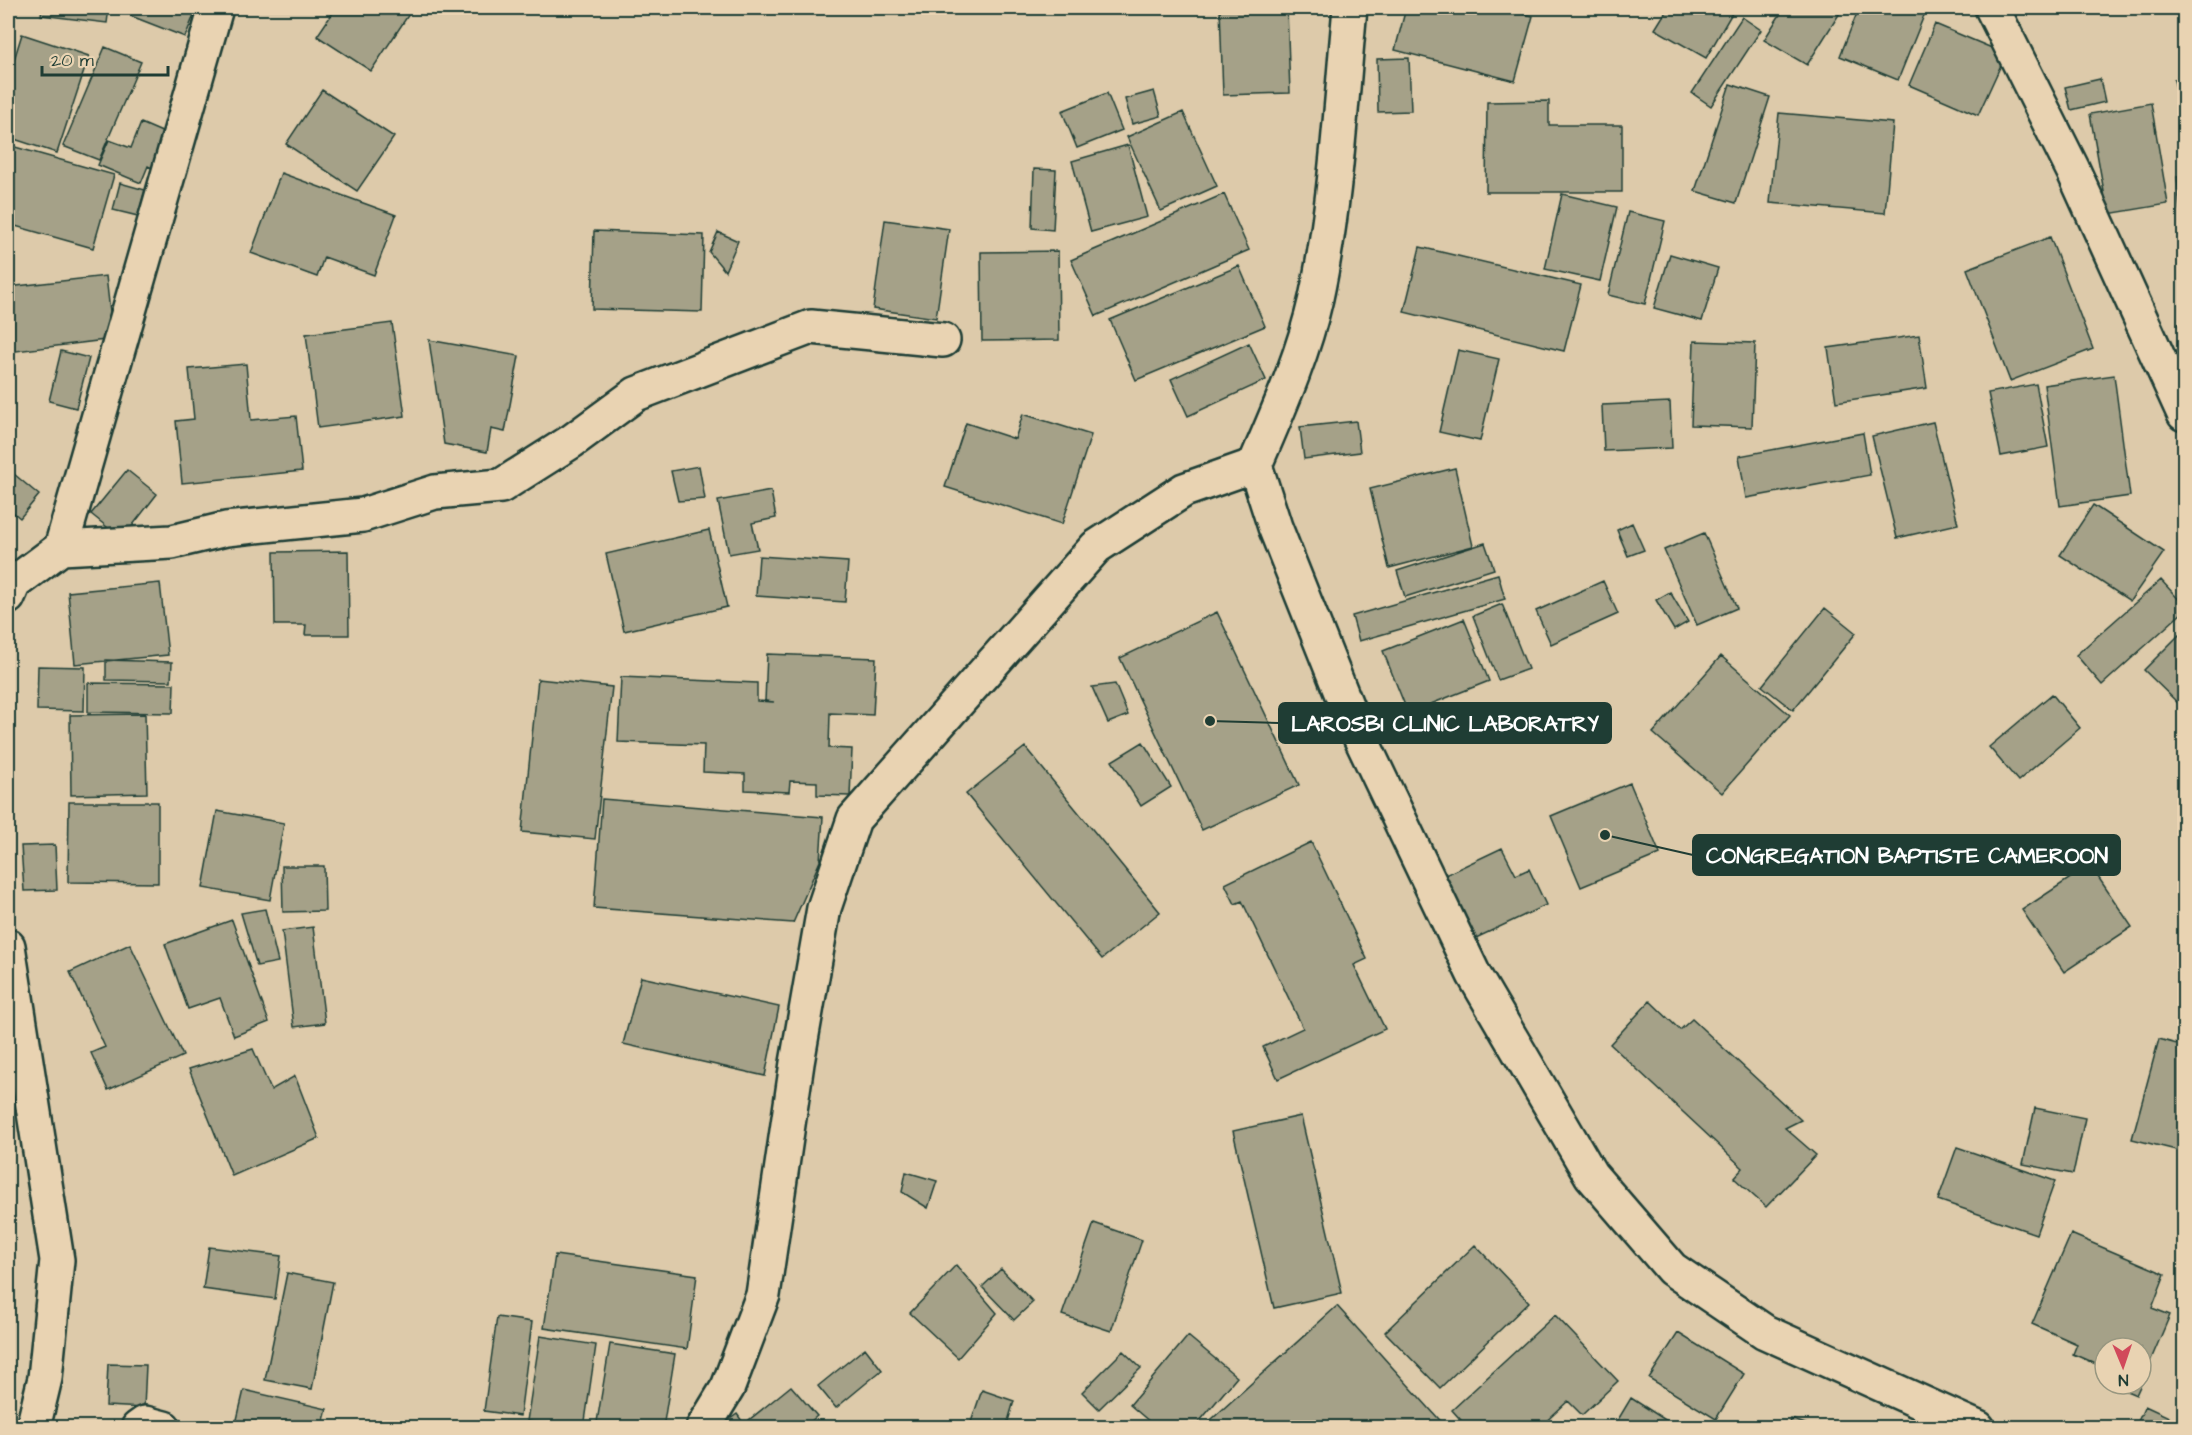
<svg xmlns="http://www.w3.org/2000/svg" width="2192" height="1435" viewBox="0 0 2192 1435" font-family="'Architects Daughter',sans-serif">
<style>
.building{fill:#a5a188;stroke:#1f3d34;stroke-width:1.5}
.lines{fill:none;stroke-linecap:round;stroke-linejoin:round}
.minor-casing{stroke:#1f3d34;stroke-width:38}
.minor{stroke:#e9d3b2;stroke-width:33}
.leader{fill:none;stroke:#1f3d34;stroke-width:2}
.callout-dot{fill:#1f3d34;stroke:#e9d3b2;stroke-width:2}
.callout{fill:#1f3d34;stroke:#1f3d34;stroke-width:2}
.callout-label{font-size:22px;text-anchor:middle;font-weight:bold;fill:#fff}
</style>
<rect width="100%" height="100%" fill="#ddcaaa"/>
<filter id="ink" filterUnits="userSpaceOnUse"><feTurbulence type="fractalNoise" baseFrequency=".0167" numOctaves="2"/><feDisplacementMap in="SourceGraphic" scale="12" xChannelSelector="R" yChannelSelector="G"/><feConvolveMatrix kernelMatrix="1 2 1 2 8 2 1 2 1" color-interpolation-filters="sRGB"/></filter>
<g filter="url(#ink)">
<path class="building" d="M 42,8 L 109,8 L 107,23 L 41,15 Z
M 134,8 L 197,8 L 185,37 L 131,16 Z
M 336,8 L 413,8 L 371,71 L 317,36 Z
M 1220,8 L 1287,8 L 1290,93 L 1223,95 Z
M 1403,8 L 1500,8 L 1533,16 L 1515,81 L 1395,50 L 1406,8 Z
M 1668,8 L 1735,8 L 1706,58 L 1655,29 Z
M 1784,8 L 1843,8 L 1807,65 L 1764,40 Z
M 1859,8 L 1927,8 L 1898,80 L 1840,56 Z
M 1742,17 L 1761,30 L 1711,106 L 1692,93 Z
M 1935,24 L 2006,54 L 1978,115 L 1909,85 Z
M 22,34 L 89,56 L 57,153 L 8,137 L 8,79 Z
M 105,47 L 141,62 L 99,160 L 63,146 Z
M 1409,58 L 1411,111 L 1378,112 L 1377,59 Z
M 2184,78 L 2184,119 L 2174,80 Z
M 2100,79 L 2105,102 L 2071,110 L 2065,87 Z
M 1730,84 L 1770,97 L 1736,203 L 1695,191 Z
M 322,90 L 394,137 L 357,191 L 286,144 Z
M 1154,91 L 1161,116 L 1132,124 L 1125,99 Z
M 1107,93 L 1122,130 L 1077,148 L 1062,111 Z
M 1549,101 L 1549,125 L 1622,125 L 1622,192 L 1486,192 L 1487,102 Z
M 2151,103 L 2168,204 L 2108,214 L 2090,114 Z
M 1183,112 L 1217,186 L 1161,211 L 1127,137 Z
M 1779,113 L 1893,123 L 1885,213 L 1770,203 Z
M 141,123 L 171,136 L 156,170 L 148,166 L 141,183 L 98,165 L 109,140 L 131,148 Z
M 8,145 L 114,175 L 93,248 L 8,224 Z
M 1128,145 L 1147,217 L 1091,232 L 1072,161 Z
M 1034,169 L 1056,170 L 1053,230 L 1032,228 Z
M 281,173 L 396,215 L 374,275 L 324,257 L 317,277 L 251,253 Z
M 2184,176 L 2184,210 L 2180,210 L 2177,177 Z
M 120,183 L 145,190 L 138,216 L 113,210 Z
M 1224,194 L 1249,250 L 1096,316 L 1071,260 Z
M 1562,194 L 1617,207 L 1600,281 L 1545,269 Z
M 1628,212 L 1665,221 L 1645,304 L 1608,295 Z
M 885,220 L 949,229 L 936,318 L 873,309 Z
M 594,231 L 704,235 L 702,312 L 592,309 Z
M 718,232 L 738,241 L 725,271 L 709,252 Z
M 2050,237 L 2093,349 L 2010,381 L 1967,269 Z
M 1420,247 L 1581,285 L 1564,351 L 1404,312 Z
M 1058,251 L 1059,340 L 982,341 L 981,252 Z
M 1670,254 L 1718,268 L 1702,321 L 1654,308 Z
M 1239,266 L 1265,326 L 1136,380 L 1110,320 Z
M 106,276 L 113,339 L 8,352 L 8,287 Z
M 2184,322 L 2184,342 L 2178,324 Z
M 392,323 L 405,416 L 318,428 L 306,334 Z
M 1919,335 L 1927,388 L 1836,402 L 1828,348 Z
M 429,340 L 519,356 L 505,432 L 491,429 L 487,452 L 444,444 Z
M 1694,341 L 1755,343 L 1752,427 L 1691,425 Z
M 1249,343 L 1266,380 L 1188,416 L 1171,379 Z
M 1458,350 L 1499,359 L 1480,441 L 1439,432 Z
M 61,351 L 89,358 L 76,408 L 49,401 Z
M 246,364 L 251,420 L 296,416 L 302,471 L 182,483 L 176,421 L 194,419 L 189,369 Z
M 2114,375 L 2130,496 L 2060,506 L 2044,385 Z
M 2036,384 L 2048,447 L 2001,456 L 1988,393 Z
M 1670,402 L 1672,448 L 1604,451 L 1602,405 Z
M 1023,414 L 1091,435 L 1062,524 L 945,487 L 966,423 L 1015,439 Z
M 1356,421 L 1360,452 L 1304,459 L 1300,427 Z
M 1933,422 L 1958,524 L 1897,538 L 1872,436 Z
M 1863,433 L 1870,475 L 1746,498 L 1739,456 Z
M 699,466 L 705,499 L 678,501 L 671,471 Z
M 1455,468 L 1473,546 L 1389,568 L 1370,489 Z
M 8,469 L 39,495 L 20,518 L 8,508 Z
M 127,470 L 157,494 L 122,539 L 91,514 Z
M 771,491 L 776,518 L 752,523 L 758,549 L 729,554 L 718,501 Z
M 2093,505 L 2164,552 L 2130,601 L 2060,555 Z
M 1632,523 L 1644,550 L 1628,556 L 1617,530 Z
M 709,530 L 727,607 L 624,631 L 606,554 Z
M 1704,533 L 1737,608 L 1697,625 L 1664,550 Z
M 1485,543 L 1494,569 L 1405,597 L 1397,571 Z
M 348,551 L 349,635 L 305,635 L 306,625 L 275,625 L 274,552 Z
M 759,556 L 848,562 L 845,602 L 756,596 Z
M 1498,574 L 1505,599 L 1359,641 L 1352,616 Z
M 2161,580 L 2184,605 L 2184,611 L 2102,685 L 2076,655 Z
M 1603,581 L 1618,614 L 1551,644 L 1536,611 Z
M 160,583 L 168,655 L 75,664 L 68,592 Z
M 1670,592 L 1688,622 L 1674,630 L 1656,600 Z
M 1502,604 L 1528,669 L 1498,680 L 1473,616 Z
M 1825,608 L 1856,633 L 1793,710 L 1762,686 Z
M 1217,612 L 1299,785 L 1202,830 L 1120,658 Z
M 1464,619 L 1489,681 L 1408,713 L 1383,651 Z
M 2183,631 L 2184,633 L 2184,709 L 2144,670 Z
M 767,654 L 876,658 L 873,715 L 830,713 L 829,748 L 852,749 L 850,796 L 817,795 L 817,782 L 790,781 L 789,792 L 745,790 L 745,774 L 703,772 L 704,745 L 618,742 L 621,677 L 757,683 L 757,701 L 774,702 L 765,701 Z
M 1721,656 L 1790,715 L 1722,793 L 1653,733 Z
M 106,660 L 172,662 L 171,681 L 106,680 Z
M 38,666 L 85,667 L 84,711 L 37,710 Z
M 538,679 L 612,687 L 595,839 L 522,832 Z
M 88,683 L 174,684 L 173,713 L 88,712 Z
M 1115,684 L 1128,715 L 1108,723 L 1092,687 Z
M 2052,694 L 2080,728 L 2018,781 L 1989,747 Z
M 145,714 L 147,793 L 71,795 L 70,715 Z
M 1143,742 L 1171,787 L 1141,806 L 1112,761 Z
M 1025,747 L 1160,912 L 1102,959 L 966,794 Z
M 1630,783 L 1660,854 L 1581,887 L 1551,816 Z
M 602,799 L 823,817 L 820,861 L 793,923 L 594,908 Z
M 69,802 L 158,802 L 158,883 L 68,882 Z
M 217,811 L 284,823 L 270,900 L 203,888 Z
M 1311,842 L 1367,959 L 1354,965 L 1385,1029 L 1278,1079 L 1263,1047 L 1303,1028 L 1242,901 L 1235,904 L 1225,884 Z
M 55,845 L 57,890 L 24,891 L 21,846 Z
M 1502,848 L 1516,875 L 1529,869 L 1546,905 L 1476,938 L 1445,875 Z
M 2090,865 L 2132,927 L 2064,972 L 2022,910 Z
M 282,866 L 324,866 L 325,911 L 283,912 Z
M 265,909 L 278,962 L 257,966 L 241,913 Z
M 232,920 L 269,1022 L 234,1036 L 220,998 L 188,1009 L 165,944 Z
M 313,927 L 325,1023 L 294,1027 L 282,931 Z
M 130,944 L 183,1056 L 108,1090 L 91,1053 L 105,1047 L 70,972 Z
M 641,977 L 779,1007 L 765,1076 L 623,1044 Z
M 1650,1001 L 1680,1030 L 1692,1019 L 1801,1120 L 1785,1128 L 1816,1155 L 1766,1207 L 1734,1178 L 1743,1168 L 1610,1044 Z
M 2159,1039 L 2184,1046 L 2184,1152 L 2132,1139 Z
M 253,1049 L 271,1090 L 295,1076 L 319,1138 L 232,1176 L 189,1069 Z
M 2035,1108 L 2085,1118 L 2073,1174 L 2023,1164 Z
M 1301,1116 L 1342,1293 L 1274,1308 L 1233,1131 Z
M 1957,1147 L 2055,1181 L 2036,1234 L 1938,1200 Z
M 906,1172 L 937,1181 L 928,1208 L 902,1192 Z
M 1094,1223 L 1142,1240 L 1111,1331 L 1062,1315 Z
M 2071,1234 L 2165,1274 L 2152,1308 L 2170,1315 L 2141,1383 L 2141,1348 L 2105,1348 L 2105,1368 L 2073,1354 L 2077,1344 L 2032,1324 Z
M 1475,1245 L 1529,1302 L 1440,1388 L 1385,1332 Z
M 209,1247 L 281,1256 L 275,1299 L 203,1289 Z
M 555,1255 L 697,1275 L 687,1349 L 544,1328 Z
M 956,1265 L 997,1313 L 958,1358 L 910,1313 Z
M 1001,1269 L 1033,1302 L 1014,1320 L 982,1287 Z
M 287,1273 L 333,1282 L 312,1389 L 265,1380 Z
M 1337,1306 L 1447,1428 L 1202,1428 Z
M 1555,1315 L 1618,1381 L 1582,1415 L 1568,1401 L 1539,1428 L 1468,1428 L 1452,1410 Z
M 497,1317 L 532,1322 L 520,1416 L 484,1411 Z
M 1678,1333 L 1744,1374 L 1716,1419 L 1649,1378 Z
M 540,1336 L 596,1345 L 584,1428 L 527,1421 Z
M 1188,1336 L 1237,1377 L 1194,1428 L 1157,1428 L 1130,1405 Z
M 610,1344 L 675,1354 L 663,1428 L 596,1428 Z
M 865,1348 L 882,1370 L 836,1408 L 818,1386 Z
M 1123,1351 L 1141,1368 L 1099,1409 L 1082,1392 Z
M 108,1364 L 146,1365 L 144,1408 L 106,1406 Z
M 2110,1384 L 2141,1384 L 2136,1395 Z
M 791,1386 L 817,1416 L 803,1428 L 755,1428 L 749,1420 Z
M 244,1390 L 327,1409 L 322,1428 L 235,1428 Z
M 982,1390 L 1014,1401 L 1006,1428 L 969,1428 Z
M 1631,1398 L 1678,1428 L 1613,1428 Z
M 2145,1406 L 2169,1417 L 2164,1428 L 2135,1428 Z
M 737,1414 L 747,1428 L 718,1428 Z
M 1791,1419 L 1817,1428 L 1789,1428 Z"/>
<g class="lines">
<g class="minor-casing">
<path id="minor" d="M 1350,8 C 1341,102 1336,206 1316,298 C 1303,356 1278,411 1255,465 L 1275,527 L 1352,720 L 1474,975 L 1591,1175 L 1672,1269 L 1765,1332 L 1978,1428
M 1992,8 L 2073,170 L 2184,414
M 61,548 L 216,8
M 8,597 L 14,583 L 61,548 L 172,542 L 226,529 L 363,515 L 435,492 L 501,486 L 572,441 L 636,394 L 811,327 L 943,340
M 8,946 L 57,1260 L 45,1378 L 33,1428
M 138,1428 L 145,1423 L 164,1428
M 703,1428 L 728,1387 L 763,1295 L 797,1063 L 824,908 L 854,819 L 1096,547 L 1184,490 L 1255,465"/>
</g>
<use href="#minor" class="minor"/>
</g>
</g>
<path class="leader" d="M1210 721L1279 723M1605 835L1693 855"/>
<g class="callout-dot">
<circle cx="1210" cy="721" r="6"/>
<circle cx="1605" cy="835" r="6"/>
</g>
<g class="callout">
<rect x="1279" y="703" width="332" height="40" rx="6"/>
<rect x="1693" y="835" width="427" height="40" rx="6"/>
</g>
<g class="callout-label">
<text x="1445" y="731">LAROSBI CLINIC LABORATRY</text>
<text x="1907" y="863">CONGREGATION BAPTISTE CAMEROON</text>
</g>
<rect width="2192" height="1435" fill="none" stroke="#e9d3b2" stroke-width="30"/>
<rect x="15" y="15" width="2162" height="1405" fill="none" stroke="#1f3d34" stroke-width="2" filter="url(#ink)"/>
<g transform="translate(2123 1366) rotate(178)"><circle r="28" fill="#e9d3b2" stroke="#989780" stroke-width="1.5"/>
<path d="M0-4.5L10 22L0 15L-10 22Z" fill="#d1495b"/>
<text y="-9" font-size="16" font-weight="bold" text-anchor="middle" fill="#1f3d34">N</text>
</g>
<path d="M42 66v9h126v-9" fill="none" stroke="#1f3d34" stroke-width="3"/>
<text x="51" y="66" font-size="18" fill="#1f3d34" stroke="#e9d3b2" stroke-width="4.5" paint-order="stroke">20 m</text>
</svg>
